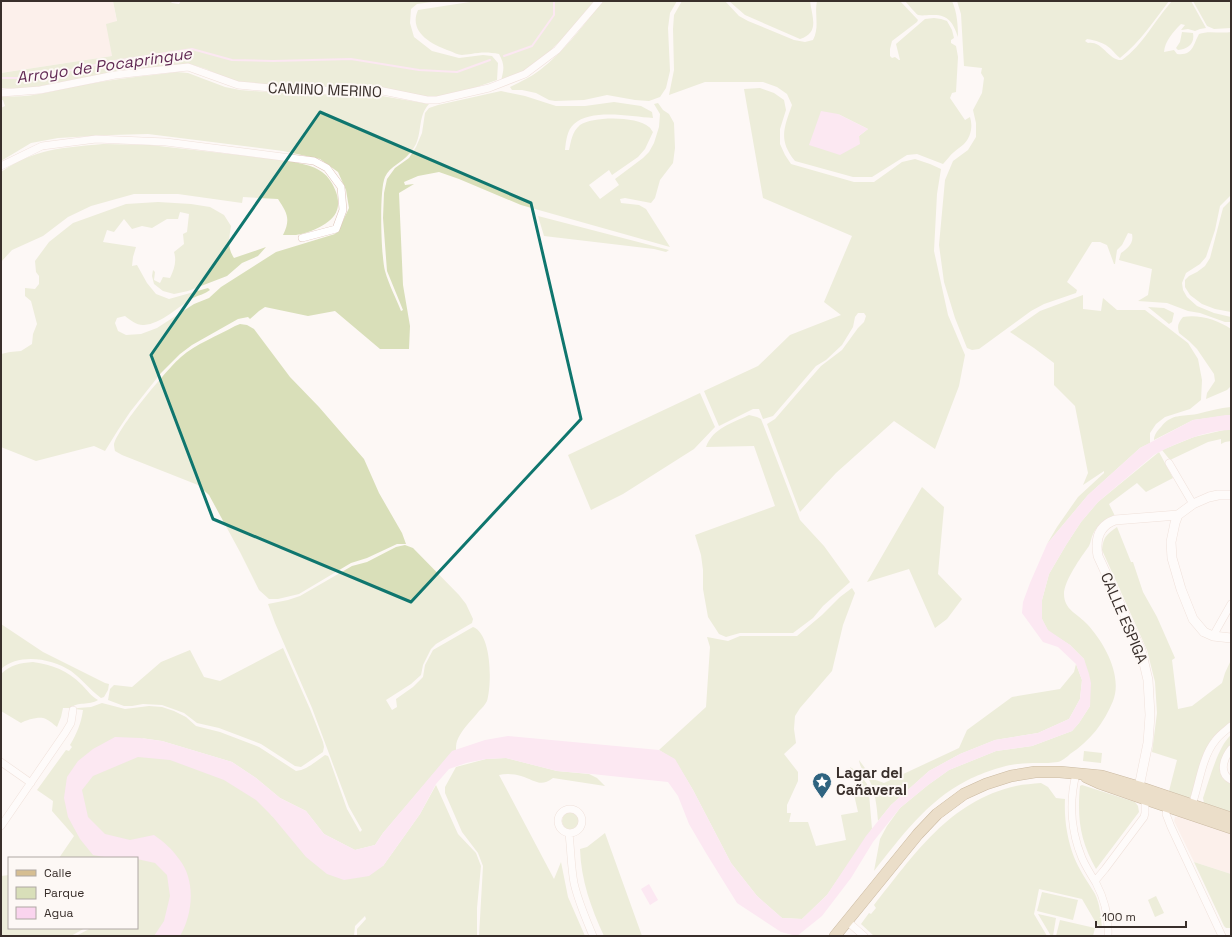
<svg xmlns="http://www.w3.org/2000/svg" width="1232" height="937" viewBox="0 0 1232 937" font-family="'Space Grotesk',sans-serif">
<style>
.built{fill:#fbe7de}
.green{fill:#d9dfb9;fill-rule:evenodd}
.water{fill:#fad4ee}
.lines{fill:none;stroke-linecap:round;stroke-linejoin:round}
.stream{stroke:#fad4ee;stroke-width:2}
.minor-casing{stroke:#dfc6ba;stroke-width:8}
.tertiary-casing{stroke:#dfc6ba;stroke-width:10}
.primary-casing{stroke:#8d703e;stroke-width:12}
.minor{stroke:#fff;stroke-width:7}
.tertiary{stroke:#fff;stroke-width:9}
.primary{stroke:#d6be92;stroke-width:11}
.marked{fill:none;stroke:#0f766e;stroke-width:3;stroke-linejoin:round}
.labels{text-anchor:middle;stroke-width:4;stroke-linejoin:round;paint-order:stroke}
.street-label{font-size:15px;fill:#392f2b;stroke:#fdf8f5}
.poi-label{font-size:15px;font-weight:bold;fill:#392f2b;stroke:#fdf8f5;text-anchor:start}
.water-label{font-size:16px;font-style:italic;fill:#612a54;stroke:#fdf8f5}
</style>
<rect width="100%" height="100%" fill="#fdf8f5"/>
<path class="built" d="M 1,1 L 113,1 L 117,22 L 107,24 L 112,56 L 1,73 Z
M 1179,816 L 1231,833 L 1231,874 L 1194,862 L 1174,821 L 1175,817 Z"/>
<path class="green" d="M 113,1 L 170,1 L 172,3 L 179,4 L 181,1 L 439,1 L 417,4 L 411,9 L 410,23 L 414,37 L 432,51 L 459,58 L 483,55 L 492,56 L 498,63 L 497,80 L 474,88 L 441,96 L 429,97 L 374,86 L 296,87 L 251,84 L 228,79 L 206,69 L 190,64 L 118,71 L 31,88 L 1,88 L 1,73 L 112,56 L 106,24 L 117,21 Z
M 476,1 L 594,1 C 572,27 551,56 521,73 C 515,77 508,79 501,81 C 504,69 505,65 499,54 C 489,52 481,52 471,54 C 468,54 464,55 462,55 C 458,55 453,52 450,51 C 432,45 408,32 418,10 Z
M 603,1 L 677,1 L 670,13 L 668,28 L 670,71 L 666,88 L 660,97 L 649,101 L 635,100 L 607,95 L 584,100 L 555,101 L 549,100 L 536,93 L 522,90 L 512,90 L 510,87 C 520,82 531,77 540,70 C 564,52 584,24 603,1 Z
M 682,1 L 725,1 L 739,16 L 748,21 L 794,40 L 805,42 L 813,40 C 820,27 814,14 817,1 L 900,1 L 918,20 L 917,22 L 892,41 L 890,49 L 890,56 L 892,58 L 895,57 L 899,60 L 900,60 L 896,44 L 925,19 L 934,18 L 941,19 L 947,21 L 952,30 L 954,38 L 951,40 L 951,43 L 956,46 L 958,57 L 956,92 L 952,93 L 950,98 L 965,120 L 970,117 C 973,126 971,137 964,144 C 961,147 957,149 954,152 C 950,155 947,160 943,164 L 917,154 L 907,155 L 872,177 L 853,177 L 795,161 C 778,140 784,128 792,105 L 787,94 L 777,87 L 763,82 L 705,82 L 669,95 L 674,70 L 673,29 L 674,15 ZM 838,114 L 868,129 L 859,136 Z
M 729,1 L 810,1 C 812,17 820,33 800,39 L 745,15 Z
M 905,1 L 952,1 C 957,12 958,25 958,37 C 953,22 948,14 931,15 C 927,15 922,16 918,15 C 914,12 909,5 905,1 Z
M 957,1 L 1169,1 C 1154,21 1140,42 1120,58 C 1116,55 1114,52 1111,49 C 1105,43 1095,40 1087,39 L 1085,41 L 1088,43 C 1101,41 1106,55 1116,59 C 1117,60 1121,60 1122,60 C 1143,45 1155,20 1172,1 L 1191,1 L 1206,28 L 1200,29 L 1195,31 L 1188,29 L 1181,30 L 1185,25 L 1181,24 C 1173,32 1165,41 1164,52 L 1174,50 L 1177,54 C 1193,56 1193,45 1199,34 C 1209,30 1220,34 1231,32 L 1231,195 L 1220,206 L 1215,230 L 1206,257 L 1200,264 L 1186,273 L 1182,283 L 1183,290 L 1187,297 L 1197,306 L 1214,313 L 1231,317 L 1231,322 L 1225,322 L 1200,313 L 1188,311 L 1167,303 L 1138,301 L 1148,295 L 1152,269 L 1119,260 L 1121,253 C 1128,248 1134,243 1132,234 L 1128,233 L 1122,245 L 1117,250 L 1115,264 L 1114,264 L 1107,245 L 1100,242 L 1092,242 L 1067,282 L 1077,290 L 1076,293 L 1044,304 L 1031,311 L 979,349 L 972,350 L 967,348 L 955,318 L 944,282 L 939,245 L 945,180 L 953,161 L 968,150 L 976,137 L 976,123 L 973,110 L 982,93 L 984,78 L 981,73 L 982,68 L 964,66 L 961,14 Z
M 1193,1 L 1231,1 L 1231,28 L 1214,29 L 1207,26 Z
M 1182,32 L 1193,33 C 1195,44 1188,49 1178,50 L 1176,48 L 1180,42 Z
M 177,72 L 188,73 L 225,87 L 240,90 L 311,95 L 360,94 L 382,96 L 429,104 C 418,116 422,131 416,144 C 414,147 412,152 409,154 C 402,163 390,166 385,177 C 379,190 381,256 385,271 C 389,285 396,298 401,311 L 403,310 L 387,271 L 383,218 L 384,193 L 387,179 L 395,168 L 409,158 L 416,147 L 422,133 L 425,113 L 429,108 L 438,105 L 501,91 L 525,96 L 556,106 L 585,106 L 614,102 L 641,106 L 652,112 L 653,118 C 632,117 592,108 574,124 C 567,130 566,141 565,150 L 569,150 C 571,141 572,132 580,125 C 593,116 637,116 649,127 C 650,127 652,131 653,132 L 645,149 L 638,157 L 612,175 L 609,170 L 589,185 L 600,199 L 619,185 L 615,179 L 643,158 L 649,152 L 654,143 L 659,127 L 660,114 L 654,104 L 658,103 L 663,110 L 669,114 L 674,123 L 675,148 L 673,163 L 660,180 L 655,198 L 651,203 L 625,198 L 620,199 L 621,203 L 639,205 L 646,209 L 670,247 L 521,205 L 459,179 L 439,172 L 418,176 L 404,182 L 405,185 L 414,184 L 399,193 L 403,285 L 410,326 L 409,349 L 380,349 L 335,311 L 308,316 L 265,307 L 259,311 L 250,319 L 248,317 L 238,319 L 192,345 L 180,354 L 161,373 L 130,412 L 118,430 L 105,451 L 94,446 L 36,461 L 1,447 L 1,354 L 10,352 L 21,351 L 32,344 L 33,334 L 37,324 L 31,301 L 25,296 L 25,288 L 35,289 L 39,284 L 39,276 L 36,272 L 35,261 L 49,242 L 73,223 L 126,204 L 158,202 L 191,204 L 210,207 L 224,215 L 231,226 C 229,239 227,247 234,258 L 266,247 L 258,256 L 242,263 L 227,276 L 188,291 L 174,294 L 163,291 L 154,284 L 152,276 L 153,270 L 155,272 L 154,280 L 160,283 L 163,277 L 170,278 C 174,269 177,262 174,252 L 184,244 L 183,234 L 187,232 L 189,214 L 180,212 L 178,219 L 167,219 L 152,228 L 142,226 L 132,229 L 124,219 L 114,232 L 107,230 L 103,242 L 136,247 L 133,257 L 132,266 L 137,265 L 147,283 L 156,294 L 169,299 L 208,288 L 210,290 C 205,294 199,295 193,298 C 179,306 161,324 144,325 C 138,326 130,320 125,316 L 117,318 L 115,323 L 118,331 L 126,335 L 141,334 L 157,328 L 194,304 L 209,298 L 221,287 L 276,252 L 335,234 L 341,225 L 349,208 L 346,190 L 338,172 L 320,159 L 283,151 L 148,134 L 111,135 L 58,138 L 31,143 L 1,161 L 1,108 L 5,106 L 3,100 L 1,100 L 1,96 C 29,99 55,90 83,85 C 114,79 145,76 177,72 Z
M 760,88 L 774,93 L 784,100 L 786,110 L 780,129 L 780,144 L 785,155 L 791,164 L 854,182 L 874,182 L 902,162 L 915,159 L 930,164 L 941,169 L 937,194 L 934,251 L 948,315 L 965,355 L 959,386 L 935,449 L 894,421 L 836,473 L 800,512 L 767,424 L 775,419 L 821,366 L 842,350 L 858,328 L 864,322 L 866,316 L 864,313 L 858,313 L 855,317 L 853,327 L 842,345 L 826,360 L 816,366 L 773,416 L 763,419 L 759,409 L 753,409 L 719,426 L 704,391 L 758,366 L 790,335 L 841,315 L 824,302 L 852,236 L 763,198 L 744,89 Z
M 103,144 L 150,145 L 290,161 C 301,164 313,165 322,172 C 329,177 333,184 336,192 C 338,197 339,205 337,210 C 333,224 309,233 296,235 C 292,235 287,235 283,235 C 291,219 287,213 278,199 L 243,197 L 242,203 L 178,194 L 134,194 L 91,206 L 68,217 L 43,236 L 12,250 L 1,262 L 1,172 C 36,148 62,148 103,144 Z
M 1231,200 L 1231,312 L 1215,309 L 1202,304 L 1190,295 L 1185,287 L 1185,280 L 1189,276 L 1197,272 L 1205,266 L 1210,258 L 1223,208 Z
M 538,216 L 669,250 L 666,252 L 654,249 L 544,236 Z
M 1083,295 L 1083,309 L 1101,311 L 1103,298 L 1117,310 L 1145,310 L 1188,343 L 1198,359 L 1202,380 L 1201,400 L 1190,409 L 1165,417 L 1156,424 L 1150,433 L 1150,443 L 1140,448 L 1088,495 L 1047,544 L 1057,527 L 1078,497 L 1104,473 L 1104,471 L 1083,485 L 1088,473 L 1075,406 L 1054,385 L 1054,363 L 1034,348 L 1010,332 L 1040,311 Z
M 1148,307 L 1164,308 L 1174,313 L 1172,322 L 1169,324 Z
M 1183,317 C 1199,314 1218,320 1231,329 L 1231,386 L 1227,390 L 1206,399 L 1207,393 L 1215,381 L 1214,374 L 1197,349 L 1189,341 L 1179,333 C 1177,326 1178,323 1183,317 Z
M 240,324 L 247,325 L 254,329 L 290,377 L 319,407 L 364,459 L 379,493 L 402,533 L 406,544 L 397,544 L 367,558 L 351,563 L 299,594 L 278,599 L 269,599 L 259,590 L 240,552 L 209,495 L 198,485 L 122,455 L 115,451 C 115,451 114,446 114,445 C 116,430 168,368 181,357 C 196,344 217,336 235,326 Z
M 700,393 L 715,427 L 694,449 L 623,494 L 591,510 L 568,455 Z
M 1231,407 L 1231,415 L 1193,420 L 1154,440 C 1154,435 1157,431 1161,427 C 1172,413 1182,417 1197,414 C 1209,411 1220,408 1231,407 Z
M 749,415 L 757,417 L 761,419 L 800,520 L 824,546 L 850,582 L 823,606 L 813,618 L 793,633 L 740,633 L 726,637 L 719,634 L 708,617 L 703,589 L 703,570 L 701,555 L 695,535 L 775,506 L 754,446 L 706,447 C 713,428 732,423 749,415 Z
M 1224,430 L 1231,430 L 1231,441 L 1225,442 L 1221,444 L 1221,439 L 1208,442 L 1170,460 L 1162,450 L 1194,437 Z
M 1159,452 L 1173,478 L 1146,492 L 1137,483 L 1109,504 L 1116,518 C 1106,519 1097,525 1093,534 C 1091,538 1091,542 1089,546 C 1081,557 1064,581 1064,594 C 1064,610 1078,614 1087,624 C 1104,642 1123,676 1113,701 C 1104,723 1090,741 1070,754 C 1067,757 1062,761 1058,762 C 1045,764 1031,762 1018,764 C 1004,765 979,774 966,781 C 927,801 901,837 874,871 L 880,839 L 887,826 L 900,808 L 928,785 L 949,770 L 996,751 L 1032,746 L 1072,731 L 1079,723 L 1090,706 L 1084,659 L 1070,645 L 1048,631 L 1042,619 L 1042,600 L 1049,574 L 1066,545 L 1081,522 L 1098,502 Z
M 922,487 L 944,507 L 938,574 L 962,599 L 947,619 L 935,628 L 909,569 L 867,582 Z
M 1117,527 L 1131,562 L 1133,562 L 1143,592 L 1157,617 L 1175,658 L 1172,660 L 1178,709 L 1192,706 L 1222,683 L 1225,673 L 1231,660 L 1231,725 L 1219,734 L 1196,793 L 1189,798 L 1169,791 L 1177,760 L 1152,752 L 1157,713 L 1155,682 L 1147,650 L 1102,550 C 1103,537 1107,534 1117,527 Z
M 405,545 L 413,548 L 459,595 L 466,604 L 473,619 L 472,623 L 436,644 L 431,649 L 423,665 L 421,675 L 411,684 L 386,700 L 392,710 L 397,707 L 396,699 L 413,687 L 423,677 L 425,665 L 433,650 L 473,627 C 492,634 492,684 487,701 C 485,705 482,708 479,711 C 472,720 461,730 457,741 C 456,744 456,747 456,750 L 452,752 L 383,833 L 375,845 L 355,850 L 324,834 L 306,811 L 280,798 L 256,778 L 232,762 L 162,741 L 141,738 L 238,773 L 272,816 L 383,866 L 420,814 L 436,785 L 458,834 L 476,853 L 481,866 L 477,908 L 477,936 L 357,936 L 357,929 L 366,919 L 365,916 L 355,926 L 354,936 L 76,936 L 91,928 L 137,928 L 137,858 L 59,858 L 74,836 L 52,811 L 53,801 L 37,790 L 66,750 L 69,751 L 72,747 L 70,745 C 77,733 81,724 83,710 L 75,709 L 78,708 L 91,707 L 102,703 L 125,709 L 149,706 L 162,707 L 174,711 L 186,717 L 196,726 L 220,732 L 259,747 L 296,771 C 307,770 316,761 325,755 L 328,756 L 329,758 L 347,809 L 360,832 L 362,830 L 349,807 L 312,708 L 275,623 L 268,604 L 288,600 L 300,596 L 352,566 L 367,562 L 396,547 Z
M 852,588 L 855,593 L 843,625 L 832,671 L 800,708 L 795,716 L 794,729 L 796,743 L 784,754 L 798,772 L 798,781 L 787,805 L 787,813 L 791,813 L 789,822 L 808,822 L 816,846 L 846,840 L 841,815 L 858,812 L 852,786 L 855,785 L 850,767 L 858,772 L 867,784 L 869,794 L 872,829 L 827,895 L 802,919 L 782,918 L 757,896 L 731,863 L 693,790 L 675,760 L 659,750 L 706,707 L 710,647 L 707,637 L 728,641 L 740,636 L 797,636 L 822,615 L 840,597 Z
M 1,624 L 43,652 L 105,683 L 109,684 L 108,690 L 104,697 L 101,698 C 90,690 82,679 71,671 C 51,658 19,653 1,669 Z
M 283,648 L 310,709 L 323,742 L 324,747 L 323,752 L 301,767 L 295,766 L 261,744 L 219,728 L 197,723 L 184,713 L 176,710 L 162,705 L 143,704 L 132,706 L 124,706 L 108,700 L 110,689 L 114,685 L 132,687 L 161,662 L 190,650 L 204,677 L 220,681 Z
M 33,662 C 53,665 67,670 82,685 C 88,691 90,695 98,700 C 89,706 77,701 71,708 L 63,708 L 61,717 L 57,727 C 53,724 48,719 43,718 C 37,717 26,720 21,723 L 1,711 L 1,674 C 10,665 20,663 33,662 Z
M 1076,664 L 1082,680 L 1080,699 L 1069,719 L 1038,733 L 995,740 L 960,754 L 929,771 L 891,805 L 878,821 C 877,809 876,798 872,786 C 869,777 860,770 859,760 L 873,779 L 884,783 L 959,748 L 967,730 L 1012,697 L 1060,689 L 1074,672 Z
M 1231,735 L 1231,745 L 1228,747 L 1226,780 L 1231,783 L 1231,812 L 1204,803 L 1203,798 C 1209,781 1218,746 1231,735 Z
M 1084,751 L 1102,753 L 1101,763 L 1083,761 Z
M 506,758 L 557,771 L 589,774 L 597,778 L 605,786 L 553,778 C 540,788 535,780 521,776 C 515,774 506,773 499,775 L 554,879 L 561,862 L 568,897 L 585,936 L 479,936 L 483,866 L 478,853 L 462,832 L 445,793 L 445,787 L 456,767 L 486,759 Z
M 1041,783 L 1048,787 L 1056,798 L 1065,799 C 1064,818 1067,839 1074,857 C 1079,870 1088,882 1095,894 C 1100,904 1101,917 1102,928 L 1096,923 L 1082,899 L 1039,889 L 1034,914 L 1047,936 L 874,936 L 861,924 L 869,913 L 871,914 L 876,908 L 874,905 C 914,855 949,801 1016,786 C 1024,784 1033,784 1041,783 Z
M 1082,785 L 1135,802 L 1138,806 L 1139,812 L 1096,869 C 1080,841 1077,818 1080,786 Z
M562 821a9 9 0 1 1 18 0a9 9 0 1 1-18 0Z
M 605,833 L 642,936 L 604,936 C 591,908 581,880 580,849 L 587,847 Z
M 1194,862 L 1231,874 L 1231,928 L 1226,928 L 1224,926 Z
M 9,875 L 9,928 L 85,928 L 71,936 L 1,936 L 1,876 Z
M 1042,892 L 1078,900 L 1073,920 L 1037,911 Z
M 1156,896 L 1164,913 L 1155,917 L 1148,900 Z
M 1038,914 L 1056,918 L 1053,936 L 1051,936 Z
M 1060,920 L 1095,928 L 1093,936 L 1056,936 Z"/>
<path class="water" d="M 821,111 L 838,114 L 868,129 L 859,136 L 860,144 L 840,155 L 809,145 Z
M 1226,415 L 1231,415 L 1231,430 C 1209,429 1173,444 1154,455 L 1098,502 L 1081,522 L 1066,545 L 1049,574 L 1042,600 L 1042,619 L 1048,630 L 1070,645 L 1084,659 L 1089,674 L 1091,683 L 1090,706 L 1079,723 L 1072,731 L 1032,746 L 996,751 L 949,770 L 928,785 L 900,808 L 873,842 L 851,878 L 822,916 L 797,936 L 781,932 L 737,903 L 706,853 L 689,824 L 678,796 L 668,782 L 592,774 L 557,771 L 506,758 L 486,759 L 466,763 L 449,769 L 436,784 L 420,814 L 383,866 L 369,876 L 344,880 L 327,874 L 306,857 L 272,816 L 256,800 L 224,780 L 170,760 L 138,757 L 93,776 L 82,790 L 88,817 L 105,834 L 130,840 L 154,835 C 164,842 172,849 179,859 C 196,880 193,914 180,936 L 154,936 L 164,921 L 170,896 L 167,875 L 155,863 L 137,859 L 137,858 L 110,858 L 93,855 L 80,839 L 68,817 L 64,798 L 67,777 L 78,761 L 93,749 L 115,737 L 140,738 L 162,741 L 232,762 L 256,778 L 280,798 L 306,811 L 324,834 L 355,850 L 375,845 L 383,833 L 452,751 L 485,740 L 508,736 L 659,750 L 675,759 L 693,790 L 731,863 L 757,896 L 782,918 L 802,919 L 827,895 L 866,836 L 891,805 L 929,771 L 960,754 L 995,740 L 1038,733 L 1069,719 L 1080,699 L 1082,680 L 1076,664 L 1058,647 L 1043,642 L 1022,613 L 1023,602 L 1030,583 L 1047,544 L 1088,495 L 1140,448 L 1193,420 Z
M 649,884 L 658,900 L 650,905 L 641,889 Z"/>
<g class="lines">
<path class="stream" d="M 504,56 L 532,46 L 554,15 L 554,1
M 1,78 L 31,78 L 115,61 L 192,49 L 232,60 L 273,61 L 351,59 L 419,70 L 457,72 L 490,60"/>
<g class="minor-casing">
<path id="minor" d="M 1,93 L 40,90 L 115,75 L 188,67 L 238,85 L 304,91 L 373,89 L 427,100 L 437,100 L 489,88 L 525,74 L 557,50 L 599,1
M 1,166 L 42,146 L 96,139 L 166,142 L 314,161 L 327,168 L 341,187 L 343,210 L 336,229 L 302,238
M 1169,463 L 1193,504
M 1213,636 L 1231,604
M 1231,749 C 1224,758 1218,773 1231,780
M 1,762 L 31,783
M 1076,774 C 1069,802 1071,832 1082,858 C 1086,867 1091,875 1096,883 C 1105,900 1109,916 1108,936
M 1192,805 C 1199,785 1202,757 1215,741 C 1219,735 1225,731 1231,726
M 1167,807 L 1166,814 L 1171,827 L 1222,936
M558 821a12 12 0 1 1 24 0a12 12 0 1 1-24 0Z
M 1,826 L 65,733 L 71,723 L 73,710
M 569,834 C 571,850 571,867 574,883 C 578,901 586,919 593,936
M 1095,881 L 1105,869 L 1144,817 L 1145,813 L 1145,799
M 848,922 L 864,936"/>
</g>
<g class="tertiary-casing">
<path id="tertiary" d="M 1231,495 L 1218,495 L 1209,497 L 1193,504 L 1178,515 L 1175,523 L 1171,542 L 1172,558 L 1181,589 L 1193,619 L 1204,632 L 1213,636 L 1231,638
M 1139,787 L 1148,743 L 1150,715 L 1148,680 L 1141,650 L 1098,556 C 1095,540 1098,526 1115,520 L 1178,515"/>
</g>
<g class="primary-casing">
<path id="primary" d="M 1086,777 L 1099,783 L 1145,799 L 1231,828
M 835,936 L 918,834 L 937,814 L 964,794 L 986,784 L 1011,776 L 1035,772 L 1060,772 L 1102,776 L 1139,787 L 1231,818"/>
</g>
<use href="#minor" class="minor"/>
<use href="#tertiary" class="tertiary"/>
<use href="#primary" class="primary"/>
</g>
<path d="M0 0H1232V937H0ZM 320,112 L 531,203 L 581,419 L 411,602 L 213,519 L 151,355 Z" fill="#fdf8f5" fill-opacity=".55" fill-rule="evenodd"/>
<path class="marked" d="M 320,112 L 531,203 L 581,419 L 411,602 L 213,519 L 151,355 Z"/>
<defs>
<g id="sight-pin" transform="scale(1)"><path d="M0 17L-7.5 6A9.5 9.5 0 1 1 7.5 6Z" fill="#2f6480" stroke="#fdf8f5"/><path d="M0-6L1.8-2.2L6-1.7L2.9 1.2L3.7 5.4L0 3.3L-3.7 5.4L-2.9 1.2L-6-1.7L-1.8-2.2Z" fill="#fff"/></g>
</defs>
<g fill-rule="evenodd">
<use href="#sight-pin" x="822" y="782"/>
</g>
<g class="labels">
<g class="street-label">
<text transform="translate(325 90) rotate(2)" y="5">CAMINO MERINO</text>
<text transform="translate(1124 618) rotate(67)" y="5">CALLE ESPIGA</text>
</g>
<g class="poi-label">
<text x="836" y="778">Lagar del<tspan x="836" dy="17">Cañaveral</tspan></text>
</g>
<g class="water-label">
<text transform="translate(104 65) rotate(-8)" y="6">Arroyo de Pocapringue</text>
</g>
</g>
<rect width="1232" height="937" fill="none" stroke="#392f2b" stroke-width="4"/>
<rect x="8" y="857" width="130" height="72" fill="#fdf8f5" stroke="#afa8a4"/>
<rect x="16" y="870" width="20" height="6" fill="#d6be92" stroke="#afa8a4"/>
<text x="44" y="877" font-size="12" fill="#392f2b">Calle</text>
<rect x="16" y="887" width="20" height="12" fill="#d9dfb9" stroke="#afa8a4"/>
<text x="44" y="897" font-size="12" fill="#392f2b">Parque</text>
<rect x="16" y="907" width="20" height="12" fill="#fad4ee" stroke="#afa8a4"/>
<text x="44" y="917" font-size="12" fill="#392f2b">Agua</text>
<path d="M1096 921v6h90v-6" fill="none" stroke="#392f2b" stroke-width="2"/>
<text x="1102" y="921" font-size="12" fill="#392f2b" stroke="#fdf8f5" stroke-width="3" paint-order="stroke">100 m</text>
</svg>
